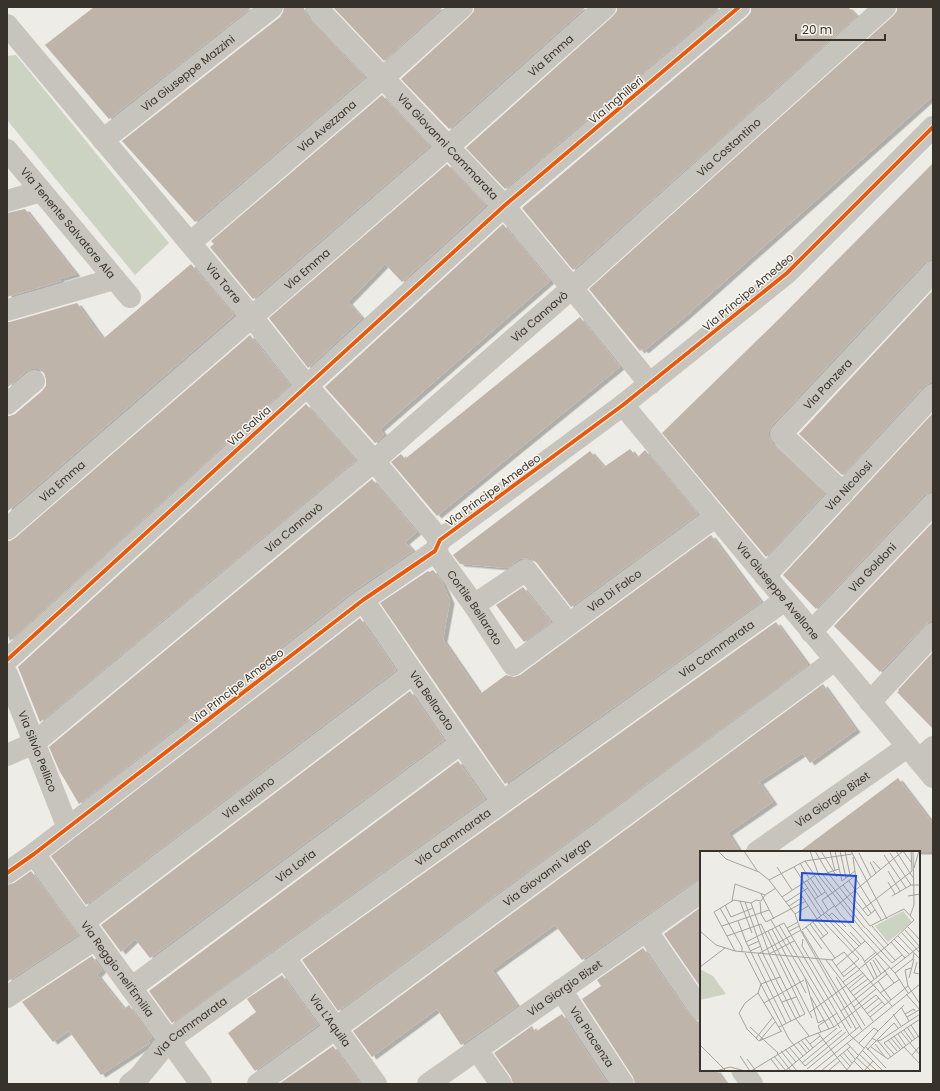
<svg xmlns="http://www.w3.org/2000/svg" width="940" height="1091" viewBox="0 0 940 1091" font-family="Poppins,sans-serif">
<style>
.green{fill:#ccd3c2}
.building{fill:#bfb4aa;filter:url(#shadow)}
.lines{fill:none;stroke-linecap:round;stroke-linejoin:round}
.minor{stroke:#c7c4be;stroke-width:22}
.cycleway-casing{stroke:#f9f6ef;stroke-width:6}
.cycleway{stroke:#e8590c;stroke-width:4}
.labels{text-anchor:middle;stroke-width:3;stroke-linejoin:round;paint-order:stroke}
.street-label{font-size:11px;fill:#38322c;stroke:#f9f6ef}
.inset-road{fill:none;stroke:#a5a29c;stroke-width:1}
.view{fill:#1d4ed8;fill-opacity:0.15;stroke:#1d4ed8;stroke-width:2}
.inset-edge{fill:none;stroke:#38322c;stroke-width:2}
</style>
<defs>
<filter id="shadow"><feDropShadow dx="4.5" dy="2.5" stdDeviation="0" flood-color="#0004"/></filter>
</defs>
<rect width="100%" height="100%" fill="#eeece6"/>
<path class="green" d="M 16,55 L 169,243 L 135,275 L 7,120 L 7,56 Z"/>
<path class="building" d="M 94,7 L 252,7 L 109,119 L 45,45 Z
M 284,7 L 304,7 L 304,10 L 307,16 L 365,77 L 195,222 L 122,141 L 280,17 L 283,12 Z
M 333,7 L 443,7 L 384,61 Z
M 474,7 L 586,7 L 449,129 L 401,79 L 470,16 L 474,11 Z
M 617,7 L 720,7 L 505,189 L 466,148 L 613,16 L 617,11 Z
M 751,7 L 848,7 L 857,16 L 573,270 L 522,208 L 747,17 L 751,12 Z
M 897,7 L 933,7 L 933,96 L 686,316 L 644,351 L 642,349 L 640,351 L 589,289 L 893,16 L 897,11 Z
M 382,95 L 430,146 L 253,299 L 210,247 L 214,244 L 211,241 Z
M 933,163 L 933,260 L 929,260 L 924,263 L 772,425 L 769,431 L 769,437 L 772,443 L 825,493 L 766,557 L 662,433 L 780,318 Z
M 447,164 L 486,205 L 402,282 L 385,264 L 348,302 L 362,318 L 308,368 L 269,318 Z
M 25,209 L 76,274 L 59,279 L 61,281 L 7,297 L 7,213 Z
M 503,224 L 550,281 L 380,429 L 384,435 L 375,443 L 325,387 Z
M 191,264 L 234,315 L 7,512 L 7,416 L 10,416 L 15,414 L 42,391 L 46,386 L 46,379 L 44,373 L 39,369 L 31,369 L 26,371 L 7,388 L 7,322 L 10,322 L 77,303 L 103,339 Z
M 933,290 L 933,383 L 929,383 L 924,386 L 842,475 L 799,434 Z
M 580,317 L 620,367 L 437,516 L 391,462 L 401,454 L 405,459 Z
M 250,335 L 290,385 L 10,641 L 7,633 L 7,541 L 10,541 L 15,538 Z
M 306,404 L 356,460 L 40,722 L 18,667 Z
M 933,413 L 933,492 L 929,492 L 924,495 L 816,609 L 783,575 Z
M 630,449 L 637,458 L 645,450 L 698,514 L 571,607 L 536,562 L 531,559 L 525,558 L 519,559 L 507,568 L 460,564 L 453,555 L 590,451 L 604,467 Z
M 372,479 L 417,532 L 405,542 L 413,551 L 355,590 L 79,804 L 59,770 L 49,747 Z
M 933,522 L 933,622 L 929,622 L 924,626 L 880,672 L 834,626 Z
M 711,535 L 761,602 L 505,784 L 380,603 L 428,571 L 429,572 L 433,570 L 441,580 L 450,601 L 443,640 L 480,694 L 506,675 L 514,677 L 520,675 Z
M 523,587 L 551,622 L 524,642 L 496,605 Z
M 360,618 L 396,670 L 86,905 L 51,856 Z
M 776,622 L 808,665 L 338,1011 L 302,960 Z
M 933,652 L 933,729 L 897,692 L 899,691 L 898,690 Z
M 823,684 L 856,730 L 810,763 L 803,753 L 759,782 L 773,802 L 728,833 L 740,852 L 701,852 L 701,880 L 694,882 L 582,960 L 555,925 L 492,970 L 517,1006 L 461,1045 L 437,1009 L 372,1057 L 353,1031 Z
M 410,691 L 444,740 L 150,958 L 135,939 L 121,952 L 101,925 Z
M 458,761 L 485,799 L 172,1023 L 149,991 Z
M 898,778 L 933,824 L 933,852 L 799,852 Z
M 31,871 L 78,935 L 7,982 L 7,885 L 14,883 Z
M 701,907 L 701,988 L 664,934 Z
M 643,948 L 691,1017 L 695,1021 L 701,1022 L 701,1070 L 716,1070 L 726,1084 L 635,1084 L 633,1077 L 582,999 L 601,986 L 597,980 Z
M 92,956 L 102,970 L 97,975 L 124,1009 L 129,1005 L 152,1038 L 148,1040 L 150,1043 L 101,1075 L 69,1031 L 53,1042 L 22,1002 Z
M 282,975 L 318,1025 L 255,1071 L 228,1033 L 256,1012 L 247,999 Z
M 562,1014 L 608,1084 L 513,1084 L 511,1077 L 494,1053 L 532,1026 L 535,1032 Z
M 333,1046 L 361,1084 L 279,1084 Z"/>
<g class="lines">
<g class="minor">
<path id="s1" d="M 316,7 L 504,206 L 572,288 L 650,384"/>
<path id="s2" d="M 7,25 L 252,317 L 307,386 L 374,461 L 440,540"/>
<path id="s3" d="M 103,140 L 272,7"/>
<path id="s4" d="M 7,150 L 130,297"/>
<path d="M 7,201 L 41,191"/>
<path id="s5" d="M 190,243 L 383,78 L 462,7"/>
<path d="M 7,310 L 114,279"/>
<path d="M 7,404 L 34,381"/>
<path id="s6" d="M 623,405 L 933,777"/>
<path id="s7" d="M 843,493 L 781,434 L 933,272"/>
<path id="s8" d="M 7,529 L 448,147 L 605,7"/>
<path id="s9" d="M 435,551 L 474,605 L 513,665 L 715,517"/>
<path id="s10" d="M 765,576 L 933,395"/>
<path id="s11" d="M 363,600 L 461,743 L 502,801"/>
<path d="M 474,605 L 526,570 L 569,624"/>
<path id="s12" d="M 811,632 L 933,504"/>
<path d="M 7,660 L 504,206 L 739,7"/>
<path id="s13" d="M 7,674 L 68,828"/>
<path d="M 870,702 L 933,634"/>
<path id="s14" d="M 7,755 L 34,743 L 374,461 L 572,288 L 885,7"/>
<path d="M 919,760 L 933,747"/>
<path id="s15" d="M 757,852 L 907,747"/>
<path id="s16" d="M 34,854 L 201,1084"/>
<path d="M 7,873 L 34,854 L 363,600 L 435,551 L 440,540 L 623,405 L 787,273 L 933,127"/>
<path id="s17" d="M 84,922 L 413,673"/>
<path d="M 646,930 L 701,1010"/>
<path id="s18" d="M 285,958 L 376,1084"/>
<path id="s19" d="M 131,988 L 461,743"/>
<path id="s20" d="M 561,990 L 623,1084"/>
<path d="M 7,997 L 95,939"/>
<path d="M 477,1050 L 501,1084"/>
<path d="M 742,1070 L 752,1084"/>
<path id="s21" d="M 130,1084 L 139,1077 L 169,1040 L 785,600"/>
<path id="s22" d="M 258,1084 L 336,1028 L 835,660"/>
<path id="s23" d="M 428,1084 L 701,892"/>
</g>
<g class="cycleway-casing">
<path id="cycleway" d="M 7,660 L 504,206 L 739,7
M 7,873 L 34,854 L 363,600 L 435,551 L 440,540 L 623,405 L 787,273 L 933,127"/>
</g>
<use href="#cycleway" class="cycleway"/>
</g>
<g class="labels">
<g class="street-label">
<text dy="4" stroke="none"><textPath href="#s8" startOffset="721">Via Emma</textPath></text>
<text dy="4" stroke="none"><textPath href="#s3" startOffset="108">Via Giuseppe Mazzini</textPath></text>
<text transform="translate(616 100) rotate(-40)" y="4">Via Inghilleri</text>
<text dy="4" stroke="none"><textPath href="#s5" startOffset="180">Via Avezzana</textPath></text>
<text dy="4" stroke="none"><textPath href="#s1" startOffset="192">Via Giovanni Cammarata</textPath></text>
<text dy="4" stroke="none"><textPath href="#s14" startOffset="945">Via Costantino</textPath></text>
<text dy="4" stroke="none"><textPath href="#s4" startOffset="95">Via Tenente Salvatore Ala</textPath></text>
<text dy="4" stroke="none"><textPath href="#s8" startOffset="397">Via Emma</textPath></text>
<text dy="4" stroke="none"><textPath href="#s2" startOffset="337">Via Torre</textPath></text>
<text transform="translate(748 292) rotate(-40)" y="4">Via Principe Amedeo</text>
<text dy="4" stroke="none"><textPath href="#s14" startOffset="691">Via Cannavò</textPath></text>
<text dy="4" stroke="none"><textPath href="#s7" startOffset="154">Via Panzera</textPath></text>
<text transform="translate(249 426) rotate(-42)" y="4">Via Salvia</text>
<text dy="4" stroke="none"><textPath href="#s8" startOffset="73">Via Emma</textPath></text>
<text dy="4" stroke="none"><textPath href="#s10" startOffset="123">Via Nicolosi</textPath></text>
<text transform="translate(493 490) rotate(-36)" y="4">Via Principe Amedeo</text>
<text dy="4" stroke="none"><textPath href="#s14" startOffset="367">Via Cannavò</textPath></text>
<text dy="4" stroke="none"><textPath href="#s12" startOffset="89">Via Goldoni</textPath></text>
<text dy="4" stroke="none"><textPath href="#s9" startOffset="264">Via Di Falco</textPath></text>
<text dy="4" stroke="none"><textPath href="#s6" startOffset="242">Via Giuseppe Avellone</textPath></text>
<text dy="4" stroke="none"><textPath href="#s9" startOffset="69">Cortile Bellaroto</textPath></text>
<text dy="4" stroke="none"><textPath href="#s21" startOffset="732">Via Cammarata</textPath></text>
<text transform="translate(237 686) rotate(-38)" y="4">Via Principe Amedeo</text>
<text dy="4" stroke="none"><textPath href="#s11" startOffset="122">Via Bellaroto</textPath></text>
<text dy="4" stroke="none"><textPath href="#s13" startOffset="83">Via Silvio Pellico</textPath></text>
<text dy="4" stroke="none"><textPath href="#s17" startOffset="206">Via Italiano</textPath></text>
<text dy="4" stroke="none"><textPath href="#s15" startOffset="92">Via Giorgio Bizet</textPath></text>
<text dy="4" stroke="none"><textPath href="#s21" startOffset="408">Via Cammarata</textPath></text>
<text dy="4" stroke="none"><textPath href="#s19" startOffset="205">Via Loria</textPath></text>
<text dy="4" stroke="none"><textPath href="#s22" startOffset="358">Via Giovanni Verga</textPath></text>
<text dy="4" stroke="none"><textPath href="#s16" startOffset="142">Via Reggio nell'Emilia</textPath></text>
<text dy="4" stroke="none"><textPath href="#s23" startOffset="167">Via Giorgio Bizet</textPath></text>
<text dy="4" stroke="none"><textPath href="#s18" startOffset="77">Via L'Aquila</textPath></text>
<text dy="4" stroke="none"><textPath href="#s21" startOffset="84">Via Cammarata</textPath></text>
<text dy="4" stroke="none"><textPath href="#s20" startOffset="56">Via Piacenza</textPath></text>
</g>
</g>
<g transform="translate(700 851)">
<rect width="220" height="220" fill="#eeece6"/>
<path d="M 203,60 L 212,71 L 188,91 L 175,75 ZM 0,118 L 13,125 L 26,143 L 0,149 Z" fill="#ccd3c2"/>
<path class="inset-road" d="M 18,0 L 26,8 L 59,21 L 69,29 L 95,63 L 101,80M 44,0 L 58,21M 110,0 L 119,25 L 162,79M 115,0 L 128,22 L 170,75M 121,0 L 137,26M 130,0 L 135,20M 135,0 L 142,30M 140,0 L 146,27M 145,0 L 150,24M 151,0 L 187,68M 196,0 L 214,28M 203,0 L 211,11M 159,2 L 171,26M 190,2 L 211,34M 184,4 L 206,37M 153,6 L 156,28 L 182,70M 105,10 L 140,63 L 195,122 L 208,142M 173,10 L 181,19M 170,11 L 176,22M 100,12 L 109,27M 77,16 L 92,39M 94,16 L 124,62M 214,17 L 219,0M 188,20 L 200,40M 124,23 L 139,18M 123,24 L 165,77M 110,27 L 122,44M 69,29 L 105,10 L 152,3M 107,29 L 118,46M 142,30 L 155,20M 149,30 L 171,62M 188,31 L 195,43M 101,34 L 121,65M 143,34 L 168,65 L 175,59M 100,42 L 117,68M 61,43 L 74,68M 128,45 L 155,25M 128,45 L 122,49 L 128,59M 192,45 L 211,34 L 220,34M 208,45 L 220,43M 82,46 L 114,25M 115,48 L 125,41M 32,50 L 35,33 L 65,44M 40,50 L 52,82M 45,51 L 64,105 L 96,168 L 109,185M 60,51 L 61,63M 86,51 L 108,37M 51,52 L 70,105 L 100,166M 25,54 L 31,66 L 53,57M 89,55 L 103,46M 135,56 L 203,0M 20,57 L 42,96 L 42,101M 163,58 L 212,20 L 211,0M 125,61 L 159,95M 61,63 L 66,71 L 106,50M 95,63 L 108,55M 123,63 L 162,106 L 174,128M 129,65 L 132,62 L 146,76M 210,65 L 214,54 L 213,0M 119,66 L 159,108M 116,68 L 128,82 L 120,88M 71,69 L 134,176M 38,70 L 46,91 L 86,172M 113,71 L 124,86M 110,73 L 135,107M 79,74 L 140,177M 22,75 L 69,59M 170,75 L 204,58 L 214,69 L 188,94 L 172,75M 106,76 L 122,98M 208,76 L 220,89M 87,77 L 98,71M 166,77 L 195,109M 72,78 L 106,142M 102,79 L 134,55M 162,79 L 192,112M 205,79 L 220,96M 0,80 L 16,94 L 35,100 L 133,109M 68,80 L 112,167M 101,80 L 156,178M 102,80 L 162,179M 88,81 L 99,75M 150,81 L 161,93M 202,82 L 220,102M 27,85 L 61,73 L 105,163 L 79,176M 198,85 L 220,108M 103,88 L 102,95 L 151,177M 194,88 L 210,104M 46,91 L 84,72 L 149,183M 191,91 L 205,107M 48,95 L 59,90M 35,100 L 14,61 L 34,49 L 51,52 L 56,49 L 61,50 L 65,44 L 76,37M 50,100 L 61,95M 45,102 L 89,188 L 103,205M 69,103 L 94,90M 175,107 L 194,132M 126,109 L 173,170M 173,109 L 181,123M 165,110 L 176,101M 170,111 L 177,126M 217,111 L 214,122 L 220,123M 192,112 L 202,104M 136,115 L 165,90M 0,116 L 25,97M 211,117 L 205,119 L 208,135 L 220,153M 159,118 L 188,94M 191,118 L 220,95M 195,122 L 213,108 L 214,102M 141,123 L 159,108M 136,126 L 165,175M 143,126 L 157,115M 144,126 L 132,109 L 144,101 L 192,155M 105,127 L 118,172 L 124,169M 209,127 L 214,108M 178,130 L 191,149M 143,131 L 159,119M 148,138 L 165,124M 150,141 L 168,128M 58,142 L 81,180M 180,142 L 200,128M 206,143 L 220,159M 153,145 L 190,116M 111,146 L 129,178M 82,151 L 96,146M 64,152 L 104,129M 154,156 L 176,138M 201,156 L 209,170M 164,159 L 179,147M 141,160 L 187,123M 110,161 L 163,122M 167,163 L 182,151M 193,163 L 201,175M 205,163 L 214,158 L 215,160M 170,166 L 208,135M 207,166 L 219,159M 91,170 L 58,103 L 101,79M 211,174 L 220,188M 50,176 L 78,202M 207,176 L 215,188M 204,179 L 212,190M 121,181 L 118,175 L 137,162M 201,181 L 220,204M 118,182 L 147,219M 198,183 L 206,195M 150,184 L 164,197M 194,185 L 203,197M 56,187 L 73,166M 105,187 L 113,197M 172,187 L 177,190 L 181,189 L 220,163M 191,187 L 200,198M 60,189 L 75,171M 101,189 L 110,200M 188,189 L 197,200M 59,190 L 47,178 L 39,162 L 45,152 L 58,142 L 61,133 L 80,126M 59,190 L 82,180M 178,190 L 191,206M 98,191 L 107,202M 147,192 L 158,204M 159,192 L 174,177 L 178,180M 184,192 L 220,168M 184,192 L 194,203M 110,193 L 120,185M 175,193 L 185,206M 0,194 L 26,220M 165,195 L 186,217M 89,196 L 105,215M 171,196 L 188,208 L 220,184M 204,196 L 220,213M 85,198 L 96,211M 147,198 L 155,208M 162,199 L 183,220M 167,199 L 194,172 L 198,177M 81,200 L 97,220M 143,201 L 152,212M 77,202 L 91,220M 159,203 L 177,220M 140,204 L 150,215M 212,204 L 220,195M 40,205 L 50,220M 74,205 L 86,220M 156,206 L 171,220M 47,208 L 56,220M 71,208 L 80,220M 154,210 L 164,220M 102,212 L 142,179M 105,215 L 146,181M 107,218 L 160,175M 16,220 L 30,216 L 45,220M 51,220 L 105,187 L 134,176 L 176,144 L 185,154M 85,220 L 137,177M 113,220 L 220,133M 121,220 L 150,196M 128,220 L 140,210M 146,220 L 178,180 L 204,154M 164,220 L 173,210"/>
<path class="view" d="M 102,22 L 156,25 L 153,71 L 100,69 Z"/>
<rect width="220" height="220" class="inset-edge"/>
</g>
<rect width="940" height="1091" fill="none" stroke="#38322c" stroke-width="16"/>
<path d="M796 34v6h89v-6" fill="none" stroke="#38322c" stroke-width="2"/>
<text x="802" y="34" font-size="12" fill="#38322c" stroke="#f9f6ef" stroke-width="3" paint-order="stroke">20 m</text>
</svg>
